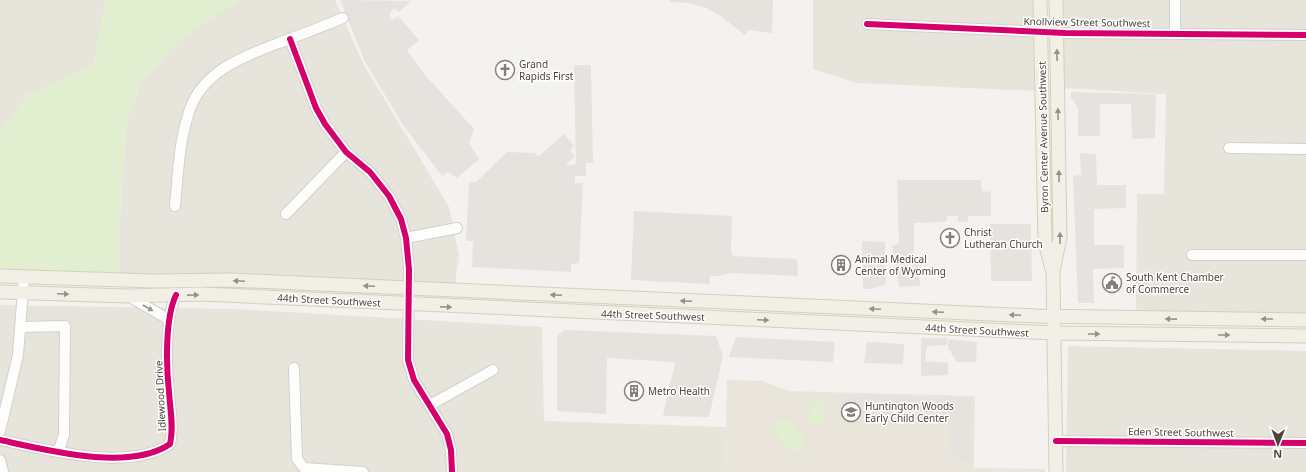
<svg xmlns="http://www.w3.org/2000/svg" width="1306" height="472" viewBox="0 0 1306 472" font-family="'Noto Sans',sans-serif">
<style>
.residential{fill:#e7e4dc}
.education{fill:#eae5da}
.green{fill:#e1eecf}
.parking{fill:#e6e3df}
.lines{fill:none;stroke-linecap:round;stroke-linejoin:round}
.minor-casing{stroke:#d2d0cb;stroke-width:12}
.major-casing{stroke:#d6cebb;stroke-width:15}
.minor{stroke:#fdfdfc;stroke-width:10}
.major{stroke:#f2efe6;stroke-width:13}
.cycleway-casing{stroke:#fff;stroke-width:8}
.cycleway{stroke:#d6006c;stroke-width:6}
.oneway{fill:#969187}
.oneway2{fill:#9b9791}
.labels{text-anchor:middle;stroke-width:3;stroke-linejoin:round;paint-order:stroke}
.street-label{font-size:10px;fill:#4b4439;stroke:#fff}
.poi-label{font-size:10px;fill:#4b4439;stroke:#fff;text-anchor:start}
</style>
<rect width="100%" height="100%" fill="#f4f2ee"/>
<path class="residential" d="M 0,0 L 106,0 L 93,66 L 28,95 L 0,133 Z
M 239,0 L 335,0 L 363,63 L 449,207 L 459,256 L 455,284 L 119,276 L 119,230 L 127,120 L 143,79 L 178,41 Z
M 813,0 L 1035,0 L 1036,91 L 857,83 L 813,69 Z
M 1060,0 L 1306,0 L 1306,314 L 1136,311 L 1137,194 L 1164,194 L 1166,94 L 1061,88 Z
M 0,305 L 235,309 L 542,327 L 544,421 L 726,427 L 725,472 L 0,472 Z
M 1068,346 L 1306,351 L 1306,472 L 1066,472 Z"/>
<path class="education" d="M 727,380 L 763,381 L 789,391 L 975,396 L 974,468 L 1045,469 L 1045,472 L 725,472 Z"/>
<path class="green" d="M 106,0 L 239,0 L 178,41 L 143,79 L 127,120 L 119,230 L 119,276 L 0,268 L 0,133 L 28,95 L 93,66 Z
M 811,402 L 822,402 L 825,416 L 825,423 L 811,424 L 809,422 Z
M 776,420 L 793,421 L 796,431 L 804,435 L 802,452 C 786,449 774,437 776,420 Z"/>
<path class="parking" d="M 340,0 L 411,1 L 399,12 L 394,8 L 390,13 L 390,18 L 392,20 L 398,16 L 419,40 L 407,50 L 426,76 L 474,129 L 469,143 L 479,159 L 457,178 L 448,172 L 442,176 L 403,125 L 364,60 Z
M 670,0 L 773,0 L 772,33 L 749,30 L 745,35 L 719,15 L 706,8 L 689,3 L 670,2 Z
M 574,65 L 591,65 L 593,163 L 586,163 L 586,176 L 575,176 L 575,183 L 583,183 L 579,263 L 571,264 L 571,272 L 472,267 L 473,241 L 466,241 L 469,182 L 476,182 L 507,152 L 535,153 L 538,157 L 564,134 L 574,146 L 570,151 L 575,156 L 567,164 L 567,166 L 576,164 Z
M 1071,92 L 1156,94 L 1155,138 L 1132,139 L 1131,104 L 1100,104 L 1100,136 L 1078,136 L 1078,108 L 1071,98 Z
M 1080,153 L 1096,154 L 1097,185 L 1126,185 L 1126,208 L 1094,209 L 1094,245 L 1124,245 L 1124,268 L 1093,269 L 1094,303 L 1078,303 L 1073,176 L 1081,175 Z
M 897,180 L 981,180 L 982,191 L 991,192 L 991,216 L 968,216 L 968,222 L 958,222 L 958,216 L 947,216 L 947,221 L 944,222 L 914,223 L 914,256 L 918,256 L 920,286 L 899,287 L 892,246 L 899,243 Z
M 634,211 L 732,216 L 731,250 L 733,256 L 797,259 L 798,276 L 732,273 L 718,276 L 710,276 L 710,284 L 631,280 Z
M 990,224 L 1031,224 L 1032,281 L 991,281 Z
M 862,241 L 885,242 L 886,284 L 871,289 L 863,289 Z
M 565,330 L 716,336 L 723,356 L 709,417 L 663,416 L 675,362 L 607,358 L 606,414 L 557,411 L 557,336 Z
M 736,337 L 835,342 L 833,362 L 729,357 Z
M 921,338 L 947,338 L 947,345 L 927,346 L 925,361 L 948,363 L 948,375 L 921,376 Z
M 948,339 L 977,342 L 976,362 L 957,362 L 948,348 Z
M 867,342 L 904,344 L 903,364 L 864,363 Z
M 835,394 L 972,399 L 973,462 L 950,455 L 950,419 L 897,418 L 891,422 L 872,422 L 871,416 L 848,415 Z"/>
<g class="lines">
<g class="minor-casing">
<path id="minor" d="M 1175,0 L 1175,33
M 867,24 L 1065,33 L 1306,35
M 290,39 L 316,108 L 325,124 L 346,152 L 370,172 L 389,196 L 401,219 L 406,238 L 409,269 L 408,360 L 414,380 L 447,434 L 451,450 L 452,472
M 1229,148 L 1306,149
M 175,206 C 178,174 179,140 190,109 C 205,67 251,54 289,39 C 307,33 325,25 343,18
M 286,214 L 346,152
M 406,238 L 457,228
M 1192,255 L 1306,255
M 128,296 L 168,319
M 21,327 L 65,326 L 64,435 L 58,452
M 294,368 L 297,459 L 304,468 L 363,472
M 430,405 L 493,370
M 0,431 L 18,355 L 24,277
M 0,440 C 46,450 129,472 170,444 C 174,427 170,409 169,392 C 166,366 165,318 176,295
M 1056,441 L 1306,443
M 0,460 L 3,472"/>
</g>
<g class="major-casing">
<path id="major" d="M 1040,0 L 1045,242 L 1053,273 L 1056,472
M 1053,271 L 1060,238 L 1056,0
M 0,276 L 154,281 L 230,280 L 1037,316 L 1306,320
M 0,292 L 128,296 L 201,294 L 1055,333 L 1306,336"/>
</g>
<use href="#minor" class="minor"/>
<use href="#major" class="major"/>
<g class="cycleway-casing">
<path id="cycleway" d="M 867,24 L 1065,33 L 1306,35
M 290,39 L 316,108 L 325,124 L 346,152 L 370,172 L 389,196 L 401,219 L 406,238 L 409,269 L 408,360 L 414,380 L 447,434 L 451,450 L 452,472
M 0,440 C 46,450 129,472 170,444 C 174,427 170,409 169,392 C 166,366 165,318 176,295
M 1056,441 L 1306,443"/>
</g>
<use href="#cycleway" class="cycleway"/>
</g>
<defs><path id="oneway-solid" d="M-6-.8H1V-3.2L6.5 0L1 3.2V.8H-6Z"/></defs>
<g class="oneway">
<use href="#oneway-solid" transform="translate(1057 55) rotate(-91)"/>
<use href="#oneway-solid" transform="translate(1058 114) rotate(-91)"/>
<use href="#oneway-solid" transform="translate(1059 176) rotate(-91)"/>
<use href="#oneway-solid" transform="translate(1060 238) rotate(-89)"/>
<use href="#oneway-solid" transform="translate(239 281) rotate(-177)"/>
<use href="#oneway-solid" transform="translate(369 286) rotate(-178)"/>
<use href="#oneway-solid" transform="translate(63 294) rotate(2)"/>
<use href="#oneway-solid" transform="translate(193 295) rotate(-1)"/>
<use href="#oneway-solid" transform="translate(556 295) rotate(-177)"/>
<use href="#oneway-solid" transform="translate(686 301) rotate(-177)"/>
<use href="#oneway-solid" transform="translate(446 307) rotate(3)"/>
<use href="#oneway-solid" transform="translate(875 309) rotate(-177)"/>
<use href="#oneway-solid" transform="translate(938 312) rotate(-178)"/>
<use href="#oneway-solid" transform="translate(1015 315) rotate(-178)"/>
<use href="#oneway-solid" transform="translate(1171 319) rotate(-179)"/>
<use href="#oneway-solid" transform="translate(1267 319) rotate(-180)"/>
<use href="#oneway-solid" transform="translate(763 320) rotate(3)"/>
<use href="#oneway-solid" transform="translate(1094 334)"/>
<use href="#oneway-solid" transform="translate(1224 335)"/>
</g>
<use class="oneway2" href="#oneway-solid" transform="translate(148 308) rotate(30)"/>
<defs>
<g id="church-ring" transform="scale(1)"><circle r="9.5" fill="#fff" stroke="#868178" stroke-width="1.5"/><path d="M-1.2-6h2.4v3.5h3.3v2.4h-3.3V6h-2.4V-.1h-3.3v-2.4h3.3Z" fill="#868178"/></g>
<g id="building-ring" transform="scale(1)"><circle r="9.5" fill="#fff" stroke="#868178" stroke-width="1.5"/><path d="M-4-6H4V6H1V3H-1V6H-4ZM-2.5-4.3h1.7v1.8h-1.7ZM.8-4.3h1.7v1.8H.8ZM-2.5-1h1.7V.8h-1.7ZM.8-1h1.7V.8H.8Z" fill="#868178"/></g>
<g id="civic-ring" transform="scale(1)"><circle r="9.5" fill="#fff" stroke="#868178" stroke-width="1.5"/><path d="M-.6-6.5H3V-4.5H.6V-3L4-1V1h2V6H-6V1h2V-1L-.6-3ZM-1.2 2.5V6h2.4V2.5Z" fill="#868178"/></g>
<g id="school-ring" transform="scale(1)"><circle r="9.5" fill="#fff" stroke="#868178" stroke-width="1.5"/><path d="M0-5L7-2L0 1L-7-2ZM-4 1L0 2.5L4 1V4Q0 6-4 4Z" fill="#868178"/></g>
</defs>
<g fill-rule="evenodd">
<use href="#church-ring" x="505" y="70"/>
<use href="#church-ring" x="950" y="238"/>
<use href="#building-ring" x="841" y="265"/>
<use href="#civic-ring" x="1112" y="283"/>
<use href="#building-ring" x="634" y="391"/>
<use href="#school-ring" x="851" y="412"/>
</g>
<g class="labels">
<g class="street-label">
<text transform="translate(1087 22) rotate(1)" y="4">Knollview Street Southwest</text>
<text transform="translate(1043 137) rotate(-91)" y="4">Byron Center Avenue Southwest</text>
<text transform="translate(329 300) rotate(3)" y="4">44th Street Southwest</text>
<text transform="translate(653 315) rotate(2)" y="4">44th Street Southwest</text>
<text transform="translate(977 330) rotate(3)" y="4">44th Street Southwest</text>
<text transform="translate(160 396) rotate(-93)" y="4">Idlewood Drive</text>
<text transform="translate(1181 432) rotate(1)" y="4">Eden Street Southwest</text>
</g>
<g class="poi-label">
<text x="519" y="68">Grand<tspan x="519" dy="12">Rapids First</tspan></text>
<text x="964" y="236">Christ<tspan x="964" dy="12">Lutheran Church</tspan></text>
<text x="855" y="263">Animal Medical<tspan x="855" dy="12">Center of Wyoming</tspan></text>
<text x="1126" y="281">South Kent Chamber<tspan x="1126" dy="12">of Commerce</tspan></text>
<text x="648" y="395">Metro Health</text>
<text x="865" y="410">Huntington Woods<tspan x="865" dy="12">Early Child Center</tspan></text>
</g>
</g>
<g transform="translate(1278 444) rotate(181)" stroke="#ffffff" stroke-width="3" paint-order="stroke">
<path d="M0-3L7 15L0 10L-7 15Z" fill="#4b4439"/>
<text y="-6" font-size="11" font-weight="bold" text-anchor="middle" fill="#4b4439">N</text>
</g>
</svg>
